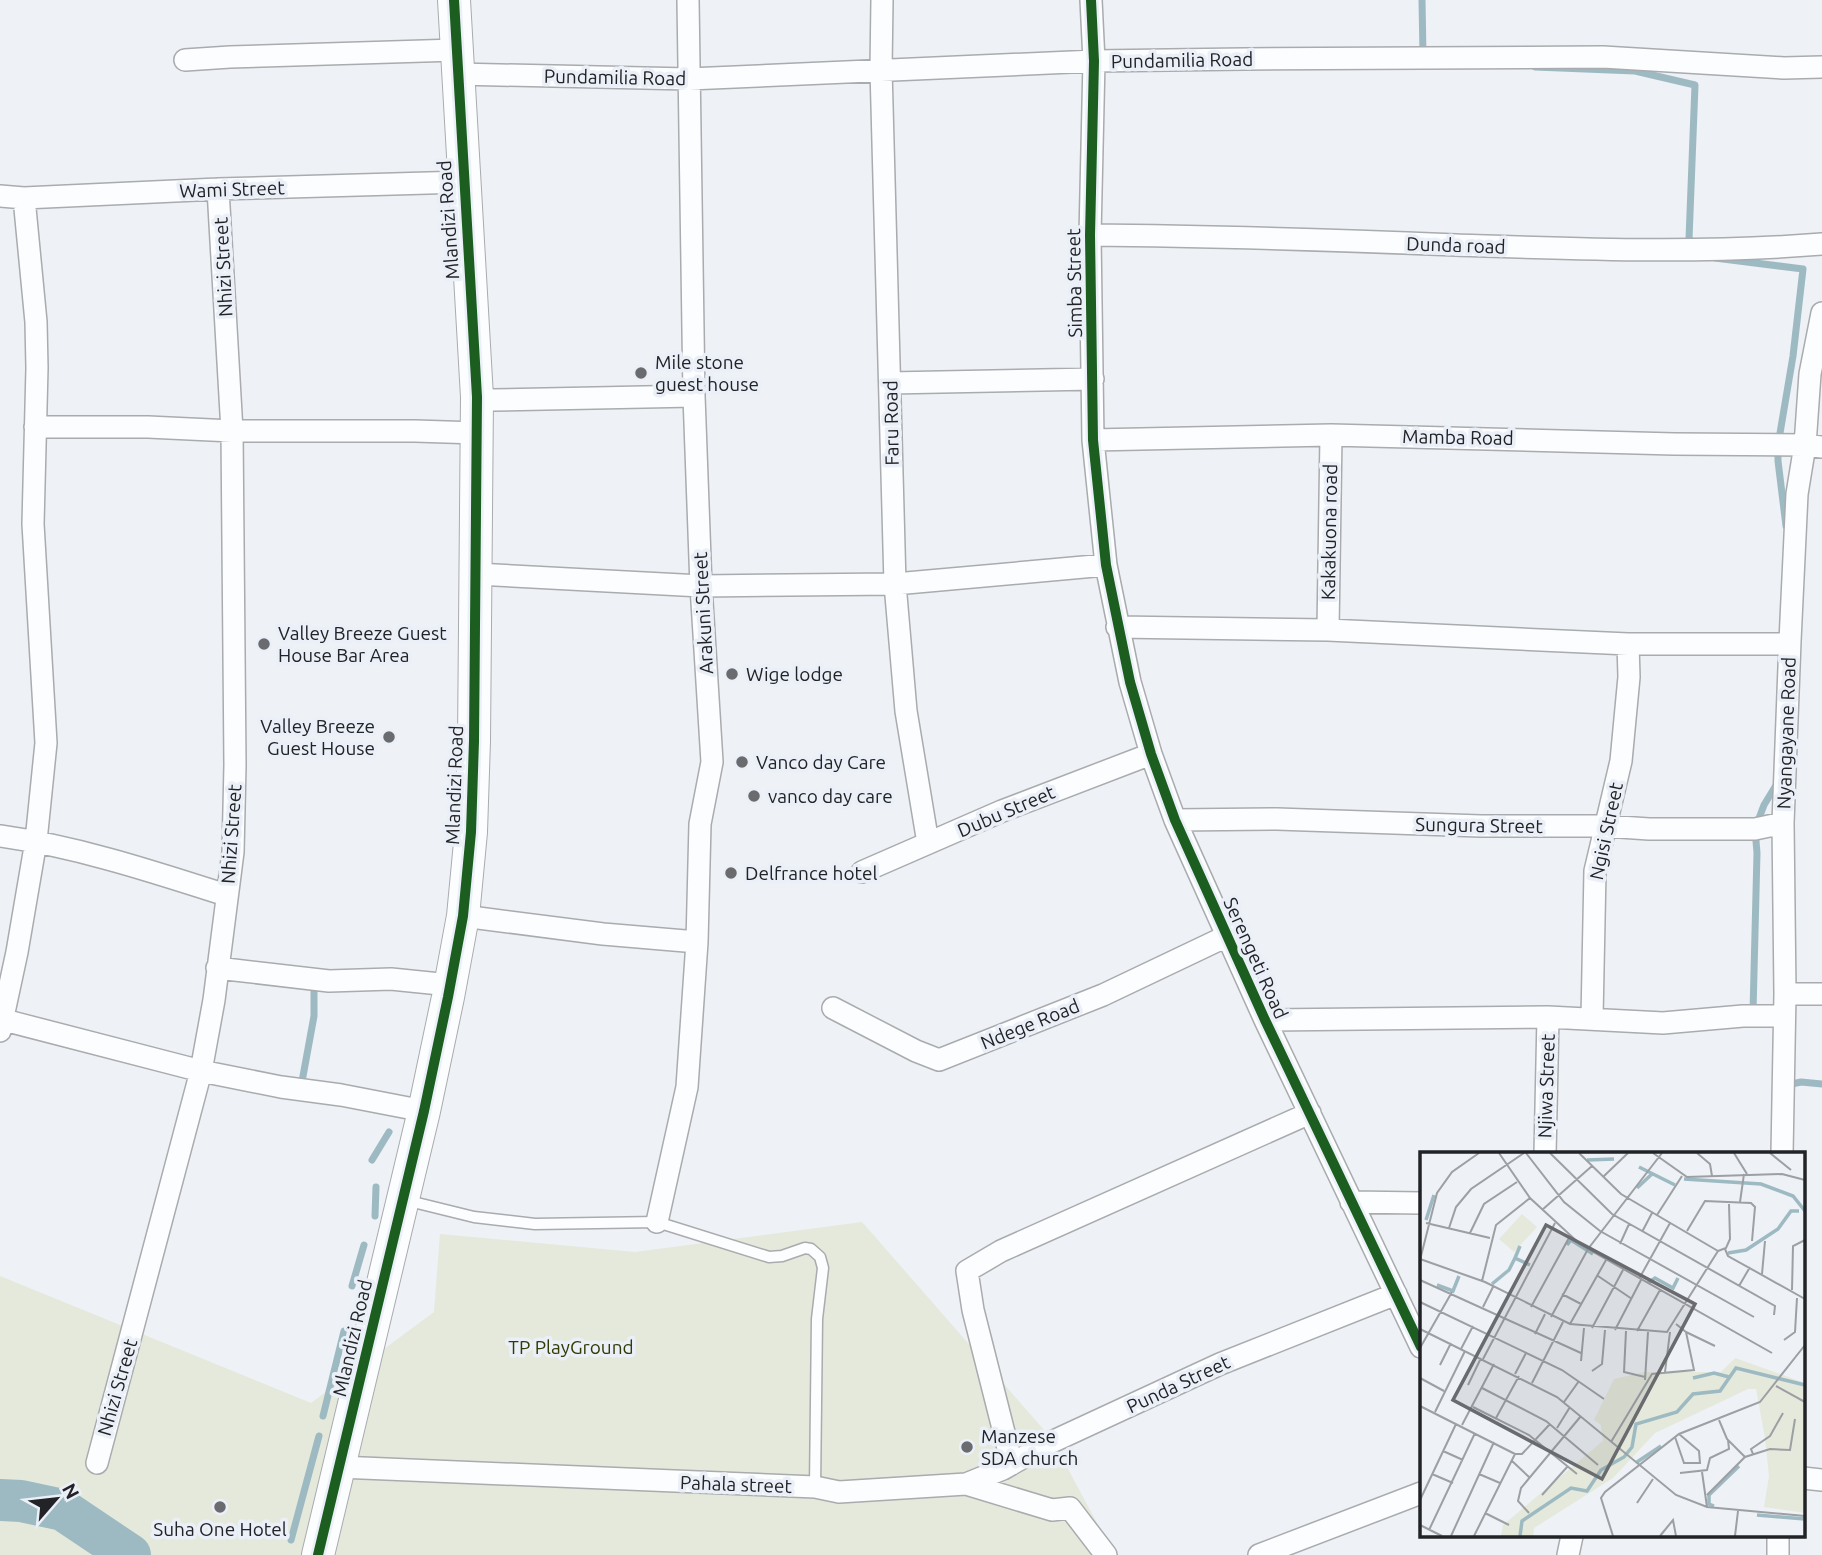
<svg xmlns="http://www.w3.org/2000/svg" width="1822" height="1555" viewBox="0 0 1822 1555" font-family="Ubuntu,sans-serif">
<style>
.green{fill:#e4e9db}
.lines{fill:none;stroke-linecap:round;stroke-linejoin:round}
.stream{stroke:#9dbac2;stroke-width:7}
.river{stroke:#9dbac2;stroke-width:42}
.lane-casing{stroke:#a9abae;stroke-width:13}
.street-casing{stroke:#a9abae;stroke-width:24}
.secondary-casing{stroke:#a9abae;stroke-width:34}
.lane{stroke:#fcfdfe;stroke-width:10}
.street{stroke:#fcfdfe;stroke-width:21}
.secondary{stroke:#fcfdfe;stroke-width:32}
.cycleway-casing{stroke:#ebf0f8;stroke-width:15}
.cycleway{stroke:#1b5e20;stroke-width:10}
.poi-dot{fill:#696b6f;stroke:#ebf0f8;stroke-width:2.5}
.labels{text-anchor:middle;stroke-width:7;stroke-linejoin:round;paint-order:stroke}
.street-label{font-size:19px;fill:#222327;stroke:#ebf0f8}
.poi-label{font-size:19px;fill:#222327;stroke:#ebf0f8;text-anchor:start}
.park-label{font-size:19px;fill:#313b03;stroke:#ebf0f8}
.inset-river{fill:none;stroke:#9dbac2;stroke-width:3.5}
.inset-road{fill:none;stroke:#9c9fa3;stroke-width:2}
.view{fill:#696b6f;fill-opacity:0.15;stroke:#696b6f;stroke-width:3.5}
.inset-edge{fill:none;stroke:#222327;stroke-width:3.5}
</style>
<rect width="100%" height="100%" fill="#eef1f5"/>
<path class="green" d="M 862,1222 L 1052,1439 L 1114,1555 L 0,1555 L 0,1276 L 311,1403 L 434,1312 L 440,1234 L 635,1252 Z"/>
<g class="lines">
<path class="stream" d="M 1422,0 L 1423,55
M 1535,67 L 1635,71 L 1695,85 L 1689,239 L 1695,244
M 1715,258 L 1803,269 L 1793,356 L 1778,445 L 1778,461 L 1786,526
M 1753,1012 L 1757,853 L 1755,829 L 1764,805 L 1778,782
M 1787,1085 L 1801,1082 L 1822,1084
M 301,1087 L 314,1016 L 314,983
M 372,1160 L 389,1132
M 375,1216 L 376,1187
M 352,1286 L 364,1245
M 323,1416 L 344,1331
M 291,1540 L 319,1436"/>
<path class="river" d="M 0,1500 L 21,1501 L 63,1510 L 130,1555"/>
<g class="lane-casing">
<path id="lane" d="M 405,1200 L 474,1217 L 535,1224 L 657,1222 L 769,1257 L 782,1256 L 805,1248 L 811,1249 L 820,1257 L 823,1268 L 817,1319 L 815,1487"/>
</g>
<g class="street-casing">
<path id="street" d="M 882,0 L 881,69 L 895,584 L 906,711 L 928,843
M 1091,0 L 1094,61 L 1090,235 L 1093,440 L 1106,565 L 1130,682 L 1151,754 L 1175,820 L 1265,1020 L 1421,1347
M 185,60 L 230,57 L 456,50
M 457,74 L 689,79 L 1094,61 L 1244,59 L 1603,57 L 1784,68 L 1822,67
M 0,196 L 24,198 L 218,189 L 463,182
M 1090,235 C 1212,236 1334,240 1456,245 C 1578,249 1701,254 1822,244
M 890,383 L 1093,379
M 477,397 L 493,400 L 694,396
M 35,427 L 148,427 L 232,431 L 415,431 L 477,433
M 1093,440 L 1331,435 L 1674,444 L 1805,445 L 1822,447
M 476,574 L 701,586 L 895,584 L 1106,565
M 1117,627 L 1328,630 L 1628,644 L 1784,644 L 1790,641
M 1328,630 L 1331,435
M 1175,820 L 1277,819 L 1481,826 L 1605,826 L 1649,829 L 1755,829 L 1783,823
M 0,836 C 78,847 151,871 226,895
M 862,872 L 1002,811 L 1151,754
M 463,916 L 603,934 L 697,942
M 217,968 L 329,981 L 391,979 L 450,985
M 1785,994 L 1822,994
M 833,1008 L 916,1051 L 939,1060 L 1103,995 L 1227,936
M 1592,1018 L 1595,871 L 1621,761 L 1629,677 L 1628,644
M 0,1019 L 201,1071 L 281,1087 L 341,1095 L 424,1111
M 1265,1020 L 1548,1017 L 1663,1023 L 1743,1016 L 1783,1016
M 0,1031 L 17,952 L 36,841 L 46,743 L 33,524 L 37,368 L 36,322 L 24,198
M 1545,1154 L 1548,1017
M 1782,1154 L 1785,994 L 1783,823 L 1790,641 L 1797,494 L 1805,445 L 1810,374 L 1822,313
M 1351,1202 L 1421,1203
M 657,1222 L 687,1087 L 697,942 L 700,824 L 712,762 L 701,586 L 694,396 L 688,0
M 97,1463 L 201,1071 L 214,1000 L 233,852 L 235,765 L 232,431 L 218,189
M 1012,1464 L 973,1310 L 967,1271 L 1001,1251 L 1310,1113
M 339,1467 L 815,1487 L 839,1492 L 966,1484 L 1052,1510 L 1070,1508 L 1106,1555
M 1803,1478 L 1822,1480
M 966,1484 L 1003,1469 L 1043,1446 L 1220,1364 L 1396,1294
M 1259,1555 L 1421,1493
M 1568,1555 L 1572,1536
M 1778,1555 L 1778,1536"/>
</g>
<g class="secondary-casing">
<path id="secondary" d="M 318,1555 L 424,1111 L 448,997 L 463,916 L 471,832 L 474,741 L 477,397 L 454,0"/>
</g>
<use href="#lane" class="lane"/>
<use href="#street" class="street"/>
<use href="#secondary" class="secondary"/>
<g class="cycleway-casing">
<path id="cycleway" d="M 1091,0 L 1094,61 L 1090,235 L 1093,440 L 1106,565 L 1130,682 L 1151,754 L 1175,820 L 1265,1020 L 1421,1347
M 318,1555 L 424,1111 L 448,997 L 463,916 L 471,832 L 474,741 L 477,397 L 454,0"/>
</g>
<use href="#cycleway" class="cycleway"/>
</g>
<g class="poi-dot">
<circle cx="641" cy="373" r="7"/>
<circle cx="264" cy="644" r="7"/>
<circle cx="732" cy="674" r="7"/>
<circle cx="389" cy="737" r="7"/>
<circle cx="742" cy="762" r="7"/>
<circle cx="754" cy="796" r="7"/>
<circle cx="731" cy="873" r="7"/>
<circle cx="967" cy="1447" r="7"/>
<circle cx="220" cy="1507" r="7"/>
</g>
<g class="labels">
<g class="street-label">
<text transform="translate(1182 60) rotate(-1)" y="7">Pundamilia Road</text>
<text transform="translate(615 77) rotate(1)" y="7">Pundamilia Road</text>
<text transform="translate(232 189) rotate(-2)" y="7">Wami Street</text>
<text transform="translate(448 220) rotate(-94)" y="7">Mlandizi Road</text>
<text transform="translate(1456 245) rotate(2)" y="7">Dunda road</text>
<text transform="translate(223 267) rotate(-93)" y="7">Nhizi Street</text>
<text transform="translate(1074 283) rotate(-91)" y="7">Simba Street</text>
<text transform="translate(891 423) rotate(-91)" y="7">Faru Road</text>
<text transform="translate(1458 437) rotate(1)" y="7">Mamba Road</text>
<text transform="translate(1329 532) rotate(-89)" y="7">Kakakuona road</text>
<text transform="translate(703 613) rotate(-93)" y="7">Arakuni Street</text>
<text transform="translate(1786 733) rotate(-88)" y="7">Nyangayane Road</text>
<text transform="translate(454 785) rotate(-88)" y="7">Mlandizi Road</text>
<text transform="translate(1006 811) rotate(-23)" y="7">Dubu Street</text>
<text transform="translate(1479 825) rotate(1)" y="7">Sungura Street</text>
<text transform="translate(1606 831) rotate(-78)" y="7">Ngisi Street</text>
<text transform="translate(231 834) rotate(-86)" y="7">Nhizi Street</text>
<text transform="translate(1256 958) rotate(66)" y="7">Serengeti Road</text>
<text transform="translate(1030 1024) rotate(-22)" y="7">Ndege Road</text>
<text transform="translate(1546 1086) rotate(-88)" y="7">Njiwa Street</text>
<text transform="translate(352 1338) rotate(-77)" y="7">Mlandizi Road</text>
<text transform="translate(1178 1384) rotate(-25)" y="7">Punda Street</text>
<text transform="translate(117 1387) rotate(-74)" y="7">Nhizi Street</text>
<text transform="translate(736 1484) rotate(2)" y="7">Pahala street</text>
</g>
<g class="poi-label">
<text x="655" y="369">Mile stone<tspan x="655" dy="22">guest house</tspan></text>
<text x="278" y="640">Valley Breeze Guest<tspan x="278" dy="22">House Bar Area</tspan></text>
<text x="746" y="681">Wige lodge</text>
<text x="375" y="733" text-anchor="end">Valley Breeze<tspan x="375" dy="22">Guest House</tspan></text>
<text x="756" y="769">Vanco day Care</text>
<text x="768" y="803">vanco day care</text>
<text x="745" y="880">Delfrance hotel</text>
<text x="981" y="1443">Manzese<tspan x="981" dy="22">SDA church</tspan></text>
<text x="220" y="1536" text-anchor="middle">Suha One Hotel</text>
</g>
<g class="park-label">
<text x="571" y="1354">TP PlayGround</text>
</g>
</g>
<g transform="translate(1420 1152)">
<rect width="385" height="385" fill="#eef1f5"/>
<path d="M 102,62 L 117,75 L 94,100 L 79,87 ZM 315,206 L 385,231 L 385,361 L 344,355 L 349,324 L 345,286 L 336,237 L 328,237 L 235,281 L 193,326 L 114,376 L 113,384 L 81,384 L 83,373 L 183,289 L 181,273 L 174,268 L 194,227 L 225,220 L 301,220 Z" fill="#e4e9db"/>
<path class="inset-river" d="M 167,8 L 194,7M 219,15 L 255,33M 264,27 L 341,32 L 373,44 L 385,59M 217,36 L 233,21M 6,68 L 14,43M 147,93 L 151,88 L 173,102M 100,94 L 95,106 L 110,113M 308,101 L 326,98 L 358,77 L 371,59 L 379,59M 228,131 L 235,126 L 253,136 L 258,126M 72,132 L 89,118 L 95,106M 17,133 L 33,139 L 39,124M 273,226 L 294,221 L 309,225M 217,310 L 241,294M 294,354 L 289,352 L 289,343 L 319,314M 337,363 L 385,367M 100,384 L 102,369 L 151,336 L 167,339 L 181,318 L 204,305 L 212,295 L 216,272 L 257,260 L 273,242 L 300,239 L 316,216 L 385,233"/>
<path class="inset-road" d="M 79,1 L 110,46 L 161,93 L 352,201M 106,1 L 144,50 L 180,79 L 334,165M 130,1 L 192,62 L 355,154 L 354,163M 159,1 L 201,42 L 298,99M 233,1 L 267,25 L 362,22 L 385,28M 277,1 L 290,12 L 292,24M 314,1 L 327,22M 350,1 L 371,18M 184,24 L 208,1M 320,50 L 324,22M 122,58 L 172,14M 237,63 L 262,24M 6,71 L 70,86M 29,76 L 36,55 L 51,37 L 104,1M 267,79 L 285,49 L 331,51 L 335,55 L 332,89M 222,80 L 232,61M 50,81 L 64,52 L 97,30M 200,92 L 209,72M 305,97 L 308,104 L 385,147M 298,99 L 306,96 L 310,87 L 309,52M 0,107 L 65,130 L 150,172 L 247,180 L 298,99M 0,108 L 17,41 L 32,20 L 59,1M 342,122 L 345,89M 178,124 L 212,147M 219,127 L 250,71M 0,128 L 161,201M 62,129 L 76,73 L 110,46M 319,134 L 330,115M 372,138 L 373,94 L 385,88M 142,142 L 161,152M 0,150 L 142,218 L 184,247M 63,155 L 73,135M 111,155 L 150,84M 131,165 L 168,97 L 242,1M 150,172 L 186,108M 172,176 L 203,118M 0,177 L 137,245 L 256,343 L 287,355 L 385,364M 195,178 L 221,128M 206,179 L 204,220 L 225,225M 217,179 L 240,138M 266,180 L 295,194M 115,182 L 125,162M 364,188 L 375,180 L 377,146M 0,196 L 32,140M 41,197 L 53,174M 63,207 L 135,71M 161,209 L 164,176M 20,213 L 31,191M 172,219 L 182,212 L 185,178M 245,220 L 250,180M 95,222 L 106,201M 0,226 L 24,239M 225,228 L 228,180M 112,231 L 143,170M 48,233 L 61,206M 356,234 L 385,250M 62,236 L 126,269 L 178,313M 144,250 L 159,229M 0,254 L 95,302M 53,255 L 109,283 L 157,322M 15,260 L 45,199M 76,266 L 99,224M 299,268 L 307,287 L 325,305M 42,273 L 74,212M 137,276 L 150,255M 255,285 L 264,311 L 280,311 L 279,299 L 259,282M 191,290 L 232,222 L 274,218 L 266,180 L 256,172M 23,299 L 43,308M 95,302 L 102,302 L 130,272M 333,302 L 331,297 L 350,284 L 363,261M 91,308 L 109,325M 282,320 L 287,355M 260,321 L 287,318 L 290,306 L 309,297 L 308,288M 12,322 L 33,331M 59,322 L 80,331M 122,343 L 148,314M 287,343 L 325,305 L 350,297 L 370,298 L 375,267M 0,348 L 36,272M 217,351 L 233,327M 65,361 L 89,373M 109,361 L 98,349 L 101,336 L 161,264M 0,373 L 22,384M 9,378 L 55,281M 31,384 L 74,290M 54,384 L 95,302M 193,384 L 181,346 L 185,340 L 259,282 L 340,250 L 385,193M 240,384 L 253,368 L 256,384M 315,384 L 318,359"/>
<path class="view" d="M 126,73 L 275,152 L 182,327 L 33,248 Z"/>
<rect width="385" height="385" class="inset-edge"/>
</g>
<g transform="translate(56 1499) rotate(62)" stroke="#ebf0f8" stroke-width="5" paint-order="stroke">
<path d="M0-5L12 26L0 18L-12 26Z" fill="#222327"/>
<text y="-10" font-size="19" font-weight="bold" text-anchor="middle" fill="#222327">N</text>
</g>
</svg>
